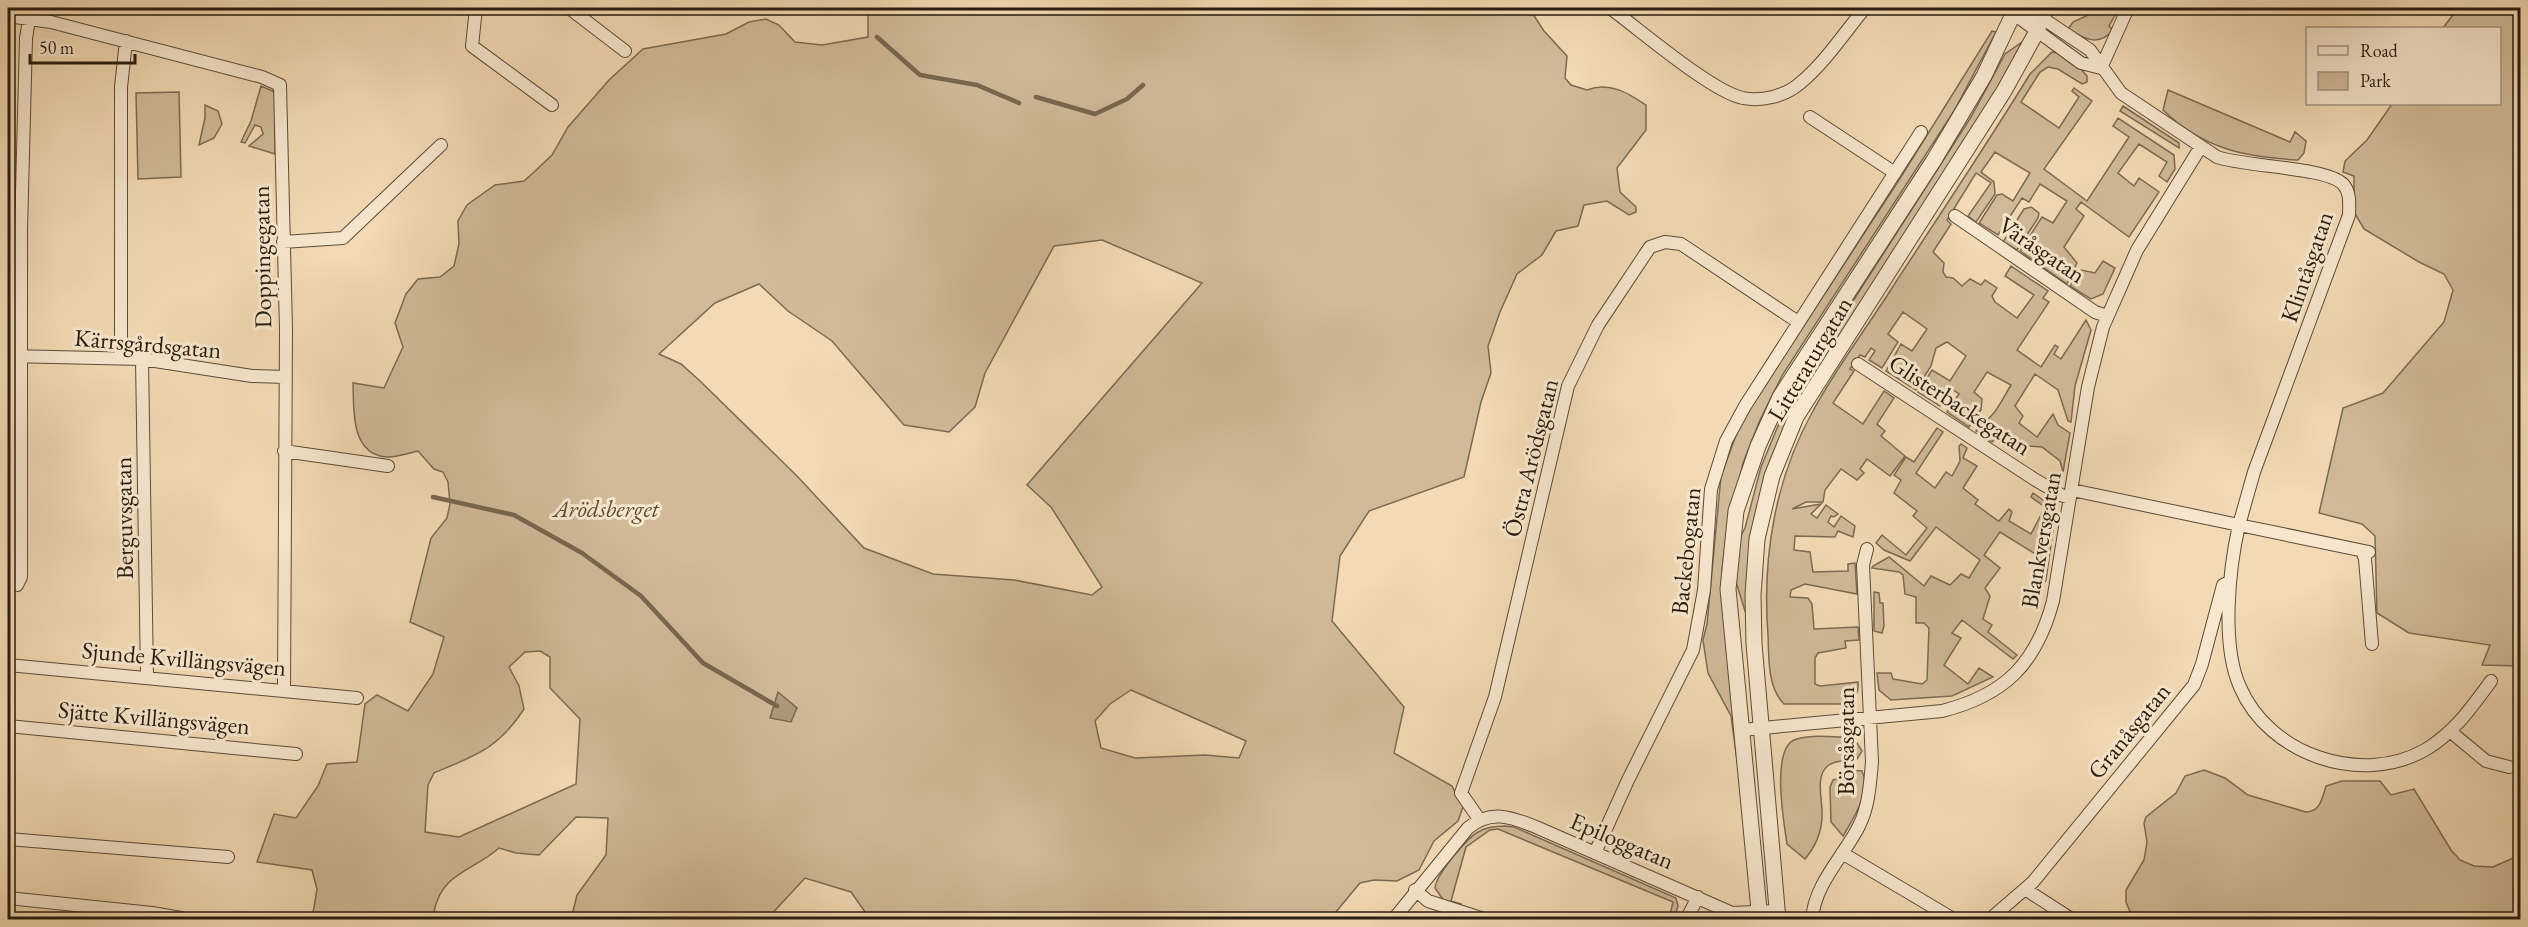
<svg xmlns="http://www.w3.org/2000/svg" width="2528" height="927" viewBox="0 0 2528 927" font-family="'EB Garamond',serif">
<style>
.green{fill:#d0ba98;stroke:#7c6b52;stroke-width:1.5;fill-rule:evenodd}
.water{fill:#ae997b;stroke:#78674f;stroke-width:1.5}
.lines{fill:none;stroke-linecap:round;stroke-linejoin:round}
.stream{stroke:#78674f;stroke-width:4.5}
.minor-casing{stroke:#5b4c37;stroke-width:14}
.tertiary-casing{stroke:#5b4c37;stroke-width:17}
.minor{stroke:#f7e7ce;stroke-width:12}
.tertiary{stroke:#f7e7ce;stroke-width:15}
.labels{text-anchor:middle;stroke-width:6;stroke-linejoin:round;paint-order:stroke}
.street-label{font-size:24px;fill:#281c0d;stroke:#f7e7ce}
.park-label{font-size:24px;font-style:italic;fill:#5a4b37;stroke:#f7e7ce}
</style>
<rect width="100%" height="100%" fill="#f3dab4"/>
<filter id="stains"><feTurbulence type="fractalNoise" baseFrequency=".00333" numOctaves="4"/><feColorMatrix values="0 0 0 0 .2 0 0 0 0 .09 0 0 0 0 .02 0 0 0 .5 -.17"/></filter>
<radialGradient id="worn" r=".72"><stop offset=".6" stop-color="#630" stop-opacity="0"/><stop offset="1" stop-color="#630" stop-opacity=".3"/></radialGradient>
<path class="green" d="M 868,8 L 1529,8 L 1544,31 L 1567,56 L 1565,78 L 1571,85 L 1587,90 C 1609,81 1628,93 1646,105 L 1646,130 L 1617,168 L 1620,192 L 1636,207 L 1636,212 L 1629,215 L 1607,201 L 1584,205 L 1578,226 L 1556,231 L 1542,255 L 1517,274 L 1500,312 L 1488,346 L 1491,373 L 1481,402 L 1464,477 L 1369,511 L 1340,556 L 1332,621 L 1404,707 L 1394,753 L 1452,786 L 1463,807 L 1458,821 L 1434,841 L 1419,870 L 1397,881 L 1374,880 L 1360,883 L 1330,919 L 870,919 L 851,892 L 805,878 L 767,919 L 571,919 L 577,895 L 606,855 L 608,818 L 576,817 L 539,855 L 516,853 L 499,848 C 473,871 441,873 434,912 L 452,919 L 312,919 L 317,889 L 312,870 L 257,862 L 274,814 L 296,818 L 318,786 L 327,764 L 357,762 L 365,704 L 377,695 L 408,711 L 433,674 L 444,637 L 410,622 L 431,538 L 447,518 L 450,504 L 448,482 L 443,472 L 434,469 L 418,451 C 409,453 395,458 386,457 C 350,454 354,408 353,383 L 384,388 L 403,347 L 395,323 L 406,294 L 418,279 L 440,277 L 454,266 L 459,244 L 458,221 L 467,205 L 495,185 L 524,181 L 533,173 L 552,155 L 568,127 L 609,80 L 643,49 L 726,34 L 749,22 L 766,19 L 779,25 L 795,42 L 822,45 L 868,37 ZM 1102,240 L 1202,283 L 1027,485 L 1051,507 L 1102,587 L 1092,595 L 1014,580 L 933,574 L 864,548 L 797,476 L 699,380 L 681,364 L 659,354 L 715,303 L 759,284 L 788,311 L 832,341 L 904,425 L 949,432 L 975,407 L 985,373 L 1054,246 ZM 540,651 L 550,657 L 550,688 L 580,719 L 576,784 L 459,837 L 425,832 L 428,785 L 434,773 C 476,755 498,749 524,709 L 519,686 L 509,667 L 525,652 ZM 1131,690 L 1246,741 L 1239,758 L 1205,755 L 1135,758 L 1101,748 L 1095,721 L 1110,704 Z
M 2103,8 L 2119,8 L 2109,26 L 2113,30 C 2099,47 2084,39 2068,29 L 2073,22 Z
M 2458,8 L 2520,8 L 2520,666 L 2482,665 L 2490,645 L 2409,633 L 2377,613 L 2375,536 L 2362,524 L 2319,513 L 2343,408 L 2383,393 L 2444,322 L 2453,290 L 2444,274 L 2419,262 L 2364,229 L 2354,212 L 2354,176 L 2343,172 L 2345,161 L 2367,140 L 2392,104 L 2500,104 L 2500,28 L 2443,28 Z
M 1992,31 L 1996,32 L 1954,111 L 1783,374 L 1760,420 L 1743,463 L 1726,538 L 1722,570 L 1739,775 L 1731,716 L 1708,673 L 1703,640 L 1707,624 L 1721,476 L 1741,422 L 1899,180 Z
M 2022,42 L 1991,102 L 1793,415 L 1748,610 L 1745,611 L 1736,582 L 1739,539 L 1745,528 L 1761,467 L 1787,404 L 1971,117 L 2005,54 Z
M 2052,52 C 2064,53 2080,67 2087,76 L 2087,82 L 2082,84 L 2058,69 L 2048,67 L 2040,72 L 2021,102 L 2059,128 L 2079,97 L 2072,91 L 2074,88 L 2092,101 L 2044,169 L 2087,201 L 2129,137 L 2113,126 L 2118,118 L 2174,155 L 2175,169 L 2167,182 L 2159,176 L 2167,162 L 2139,144 L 2118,173 L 2134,186 L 2139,178 L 2159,192 L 2129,237 L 2081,202 L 2076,209 L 2084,216 L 2064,247 L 2077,263 L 2067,284 L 2020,251 L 2042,217 L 2053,223 L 2067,201 L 2040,184 L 2029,202 L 2022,198 L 1998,235 L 1979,223 L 1997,195 L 2002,194 L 2013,201 L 2030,173 L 1995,152 L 1981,172 L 1994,182 L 1995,194 L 1976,222 L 1968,216 L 1991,183 L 1976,173 L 1947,220 L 1951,224 L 1933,252 L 1944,263 L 1943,272 L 1946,277 L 1953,278 L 1962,286 L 1970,279 L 1981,285 L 1985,280 L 1997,288 L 1992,296 L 1995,302 L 2017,318 L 2034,295 L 2005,276 L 2011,266 L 2048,291 L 2043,298 L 2049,302 L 2017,350 L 2041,367 L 2055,345 L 2058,347 L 2054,354 L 2061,359 L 2086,320 L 2091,330 L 2075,386 L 2071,422 L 2068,421 L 2058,390 L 2035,374 L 2015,406 L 2023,416 L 2019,423 L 2037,437 L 2053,414 L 2058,425 L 2070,433 L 2063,472 L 2060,461 L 2042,447 L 2029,446 L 2013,436 L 1997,437 L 1992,442 L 1976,431 L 1979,424 C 1993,421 2003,398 2011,385 L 1987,372 L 1974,392 L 1982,399 L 1981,410 L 1969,427 L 1947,412 L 1959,394 L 1952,389 L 1940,406 L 1918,392 L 1932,370 L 1950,381 L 1966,356 L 1947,342 L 1936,348 L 1931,366 L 1916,390 L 1886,371 L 1901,344 L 1912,351 L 1927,329 L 1903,312 L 1888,334 L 1898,342 L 1882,368 L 1869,360 L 1875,351 L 1871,348 L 1865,357 L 1860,355 L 1850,369 L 1854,371 L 1833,403 L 1863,424 L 1884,391 L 1894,398 L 1877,424 L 1885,431 L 1881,436 L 1905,456 L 1890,476 L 1867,459 L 1860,469 L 1864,473 L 1857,480 L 1841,469 L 1825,490 L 1823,502 L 1806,502 L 1792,509 L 1821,504 L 1811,514 L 1817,518 L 1826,505 L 1838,514 L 1834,517 L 1831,516 L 1828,522 L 1834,527 L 1841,516 L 1855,526 L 1853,537 L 1838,531 L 1835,537 L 1795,536 L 1794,550 L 1810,552 L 1813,572 L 1848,571 L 1848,564 L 1855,563 L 1857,594 L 1805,584 L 1791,590 L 1790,597 L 1808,598 L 1812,604 L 1814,629 L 1858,627 L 1859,640 L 1845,641 L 1846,648 L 1818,653 L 1815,658 L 1815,684 L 1820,686 L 1858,682 C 1859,691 1856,698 1848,704 L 1784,704 C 1767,687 1769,657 1768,635 C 1762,557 1775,479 1813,411 C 1836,368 1866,329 1892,288 C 1938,217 1986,146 2030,74 Z
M 261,86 L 275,92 L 275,154 L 249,146 L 263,134 L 261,127 L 255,125 L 245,143 L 241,142 L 251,121 Z
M 2168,90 L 2290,142 L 2295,132 L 2306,141 L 2304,153 L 2298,160 C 2245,157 2203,149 2163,110 Z
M 179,92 L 181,177 L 138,179 L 136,93 Z
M 205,105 L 218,111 L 222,124 L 214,138 L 199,145 L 205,118 Z
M 2123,106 L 2179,143 L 2179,148 L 2120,111 Z
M 2031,207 L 2039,213 L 2038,218 L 2017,250 L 2003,242 L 2024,209 Z
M 2103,261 L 2115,268 L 2103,294 L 2091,299 L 2070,286 L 2081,270 L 2095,273 Z
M 1937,428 L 1943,432 L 1916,473 L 1935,488 L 1946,472 L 1952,476 L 1960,461 L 1959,446 L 1961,444 L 1967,448 L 1963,458 L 1977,466 L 1963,488 L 1978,500 L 1975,504 L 1997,520 L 1999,521 L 2009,509 L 2012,512 L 2009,521 L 2031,534 L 2045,507 L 2031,497 L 2033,493 L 2056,509 L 2046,580 L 2045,582 L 2038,577 L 2042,558 L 2000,532 L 1984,555 L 2000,568 L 1985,588 L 1990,596 L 1983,619 L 1992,625 L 1988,632 L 2017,655 L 2013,659 L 1962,620 L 1952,633 L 1961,638 L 1944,665 L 1968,684 L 1979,668 L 1993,677 L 1952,696 L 1891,700 L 1879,690 L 1877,673 L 1891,673 L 1893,679 L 1922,684 L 1927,680 L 1929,628 L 1924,623 L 1916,623 L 1916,597 L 1905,594 L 1903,575 L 1899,572 L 1872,568 L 1873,566 L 1889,557 L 1924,586 L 1931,576 L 1950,585 L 1961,574 L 1969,578 L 1980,560 L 1936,527 L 1910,561 L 1884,550 L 1876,543 L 1882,535 L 1906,555 L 1927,528 L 1913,516 L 1917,511 L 1894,493 L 1901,480 L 1894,475 L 1906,457 L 1914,462 Z
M 1874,592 L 1879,593 L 1880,603 L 1883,603 L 1884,626 L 1882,633 L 1874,631 Z
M 1846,737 L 1857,743 L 1862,751 L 1857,759 C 1848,761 1836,760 1829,765 C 1814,775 1823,801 1822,815 C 1822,832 1815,847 1805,859 L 1787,844 C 1784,823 1771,751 1794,740 C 1807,734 1832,737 1846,737 Z
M 1851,770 L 1862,771 C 1872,791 1853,819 1843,836 L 1831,822 L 1830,787 L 1833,780 L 1843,777 L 1844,772 Z
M 2204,770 L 2225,778 L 2248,795 L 2306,812 C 2321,811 2322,798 2326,786 L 2342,781 L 2380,781 L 2391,795 L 2414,789 L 2451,850 L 2460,860 L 2474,866 L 2493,867 L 2520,855 L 2520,919 L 2133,919 L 2126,902 L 2126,890 L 2144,860 L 2147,842 L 2144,823 L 2146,817 L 2176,793 L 2185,776 Z
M 1505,826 L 1514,827 L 1676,898 L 1678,906 L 1674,919 L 1669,919 L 1673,902 L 1498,829 L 1490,830 L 1466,847 L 1451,901 L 1461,904 L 1460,906 L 1444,901 L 1435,888 C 1436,875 1466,839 1478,832 C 1486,827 1495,826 1505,826 Z"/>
<path class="water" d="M 778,692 L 797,708 L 791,722 L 770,718 Z"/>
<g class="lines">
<path class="stream" d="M 877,37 L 920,75 L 977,85 L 1019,103
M 1036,97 L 1095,114 L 1127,99 L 1143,85
M 433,497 L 514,515 L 582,553 L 641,596 L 703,663 L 777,706"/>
<g class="minor-casing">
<path id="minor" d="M 476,8 L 472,46 L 552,105
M 569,8 L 625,51
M 1610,8 C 1639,29 1712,92 1743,98 C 1761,102 1785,96 1799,84 C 1825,63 1844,33 1865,8
M 2014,14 L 2042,18 L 2090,50 L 2121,93 L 2217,157 C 2246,167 2326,167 2343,184 C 2351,193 2349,204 2349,215 L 2254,472 L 2239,525 L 2369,552
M 2014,14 L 2081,63 L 2101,68
M 8,16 L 51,22 L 262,77 L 280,85 L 286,330 L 284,689
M 2101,68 L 2128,8
M 1810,117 L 1895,173
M 1955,216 L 2095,312 L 2107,316
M 283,242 L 343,238 L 441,145
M 8,356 L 142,359 L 252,376 L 285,377
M 121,357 L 121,87 L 126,41
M 142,359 L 147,677
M 1858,364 L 2034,479 L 2061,495 L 2070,498
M 284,451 L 388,466
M 2072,490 L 2239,525 C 2229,569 2221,645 2240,687 C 2269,755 2361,786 2425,750 C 2454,733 2472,707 2491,681
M 2362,551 L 2365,559 L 2372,644
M 8,586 L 17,585 L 21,577 L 21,230 L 26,38 L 31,8
M 8,665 L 357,698
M 8,726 L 296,754
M 1742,730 L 1942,711 C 2005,695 2036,664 2053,601 L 2088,387 L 2103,327 L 2137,250 L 2200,148
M 2451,732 L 2486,761 L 2509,767
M 1479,819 L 1461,793 L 1495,697 L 1568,386 L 1598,325 L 1650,247 L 1665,242 L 1681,244 L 1798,322
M 8,839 L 228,857
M 1595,853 L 1628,780 L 1693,650 L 1704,590 L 1711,489 L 1726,441 L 1745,406 L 1921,132
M 1842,853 L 1955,920
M 2025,889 L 2073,920
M 1415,890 L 1428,901 L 1487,920
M 8,898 L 152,913 L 181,918
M 1393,920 L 1468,828 C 1491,809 1511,817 1536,827 L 1732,913 L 1778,911
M 1686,920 L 1698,897
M 1812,920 C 1814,884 1844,856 1859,826 C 1869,806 1870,784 1872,762 L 1863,565 L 1867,549
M 1989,920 L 2033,882 L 2194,685 L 2202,664 L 2223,585 L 2229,582"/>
</g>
<g class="tertiary-casing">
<path id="tertiary" d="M 1760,920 L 1728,589 L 1736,511 L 1758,446 L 1780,397 L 1934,160 L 1984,76 L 2016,8
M 1778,920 L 1754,644 L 1753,595 L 1757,539 L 1772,476 L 1796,417 L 2004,91 L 2036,33 L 2046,8"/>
</g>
<use href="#minor" class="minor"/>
<use href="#tertiary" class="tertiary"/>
</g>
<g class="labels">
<g class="street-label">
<text transform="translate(2042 250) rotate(34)" y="8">Väråsgatan</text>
<text transform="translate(262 257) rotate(-91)" y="8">Doppingegatan</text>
<text transform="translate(2307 267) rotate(-71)" y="8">Klintåsgatan</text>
<text transform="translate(148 344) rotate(5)" y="8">Kärrsgårdsgatan</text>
<text transform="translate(1810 359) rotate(-59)" y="8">Litteraturgatan</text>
<text transform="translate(1960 405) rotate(33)" y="8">Glisterbackegatan</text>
<text transform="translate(1531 458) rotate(-76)" y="8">Östra Arödsgatan</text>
<text transform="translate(124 518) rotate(-91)" y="8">Berguvsgatan</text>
<text transform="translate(2041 540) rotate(-80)" y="8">Blankversgatan</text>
<text transform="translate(1686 551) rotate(-84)" y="8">Backebogatan</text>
<text transform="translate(184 659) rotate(5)" y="8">Sjunde Kvillängsvägen</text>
<text transform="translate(154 718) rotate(5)" y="8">Sjätte Kvillängsvägen</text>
<text transform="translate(2129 731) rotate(-51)" y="8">Granåsgatan</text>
<text transform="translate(1846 741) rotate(-90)" y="8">Börsåsgatan</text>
<text transform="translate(1622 841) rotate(23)" y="8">Epiloggatan</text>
</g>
<g class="park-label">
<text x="606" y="517">Arödsberget</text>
</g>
</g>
<rect width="2528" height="927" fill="none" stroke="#f3dab4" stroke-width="30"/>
<rect x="9" y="9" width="2510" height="909" fill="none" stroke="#281c0d" stroke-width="3"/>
<rect x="15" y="15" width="2498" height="897" fill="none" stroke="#281c0d" stroke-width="1.5"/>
<rect x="2306" y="27" width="195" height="78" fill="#f7e7ce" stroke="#a49681" stroke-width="1.5"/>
<rect x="2318" y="46" width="30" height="9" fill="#f7e7ce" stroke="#a49681" stroke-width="1.5"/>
<text x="2360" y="57" font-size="18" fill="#281c0d">Road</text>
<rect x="2318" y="72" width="30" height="18" fill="#d0ba98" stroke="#a49681" stroke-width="1.5"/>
<text x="2360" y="87" font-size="18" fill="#281c0d">Park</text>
<path d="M30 54v9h105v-9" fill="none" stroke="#281c0d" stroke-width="3"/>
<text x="39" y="54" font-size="18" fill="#281c0d" stroke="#f7e7ce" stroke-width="4.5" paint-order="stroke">50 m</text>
<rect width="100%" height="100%" filter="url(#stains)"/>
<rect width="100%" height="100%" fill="url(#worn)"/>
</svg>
